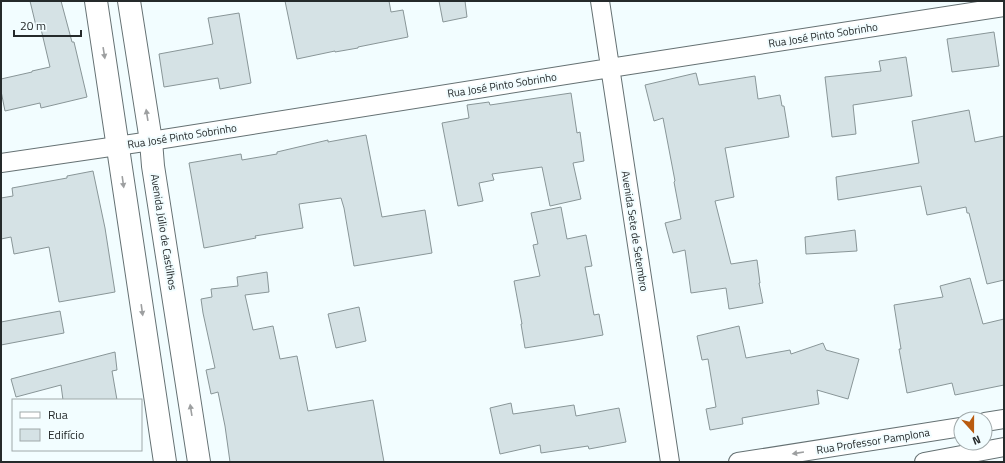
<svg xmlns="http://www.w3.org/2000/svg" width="1005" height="463" viewBox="0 0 1005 463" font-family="'Titillium Web',sans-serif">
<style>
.building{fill:#d5e2e5;stroke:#899698}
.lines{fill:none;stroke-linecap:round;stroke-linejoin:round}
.street-casing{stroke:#657173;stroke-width:20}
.secondary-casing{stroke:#657173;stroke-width:24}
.street{stroke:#fff;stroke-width:18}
.secondary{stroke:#fff;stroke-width:22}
.oneway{fill:#9d9fa0}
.labels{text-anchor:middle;stroke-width:4;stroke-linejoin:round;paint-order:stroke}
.street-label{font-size:11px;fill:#252a2b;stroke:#f2fdff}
</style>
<rect width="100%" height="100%" fill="#f2fdff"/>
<path class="building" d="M 30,1 L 61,1 L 72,42 L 74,42 L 87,97 L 41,108 L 40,103 L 5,111 L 1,91 L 1,79 L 32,72 L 32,71 L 50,67 L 41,29 L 37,30 Z
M 285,1 L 389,1 L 391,12 L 403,10 L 408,37 L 358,47 L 358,48 L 335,52 L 335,51 L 297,59 Z
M 439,1 L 465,1 L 467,17 L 443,22 Z
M 239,13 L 251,83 L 220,89 L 218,78 L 164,87 L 159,54 L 213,44 L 208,18 Z
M 994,32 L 999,66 L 952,72 L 947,39 Z
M 906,57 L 912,96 L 853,105 L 856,134 L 832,137 L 825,77 L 881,71 L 879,61 Z
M 696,73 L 699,85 L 755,76 L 758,99 L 780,95 L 782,106 L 784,106 L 789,137 L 725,148 L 734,197 L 715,201 L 731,264 L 757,260 L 760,283 L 759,283 L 763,303 L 729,309 L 726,288 L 691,293 L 685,250 L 673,253 L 665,223 L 681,219 L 674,182 L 675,181 L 663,118 L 654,121 L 645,85 Z
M 571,93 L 577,133 L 580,132 L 584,161 L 573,163 L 581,199 L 550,206 L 542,167 L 492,174 L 494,180 L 479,183 L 483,201 L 458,206 L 442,123 L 469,118 L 467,105 L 489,102 L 490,105 Z
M 969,110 L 975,142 L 1004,136 L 1004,280 L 987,284 L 969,213 L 967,213 L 966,207 L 927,215 L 921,186 L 838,200 L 836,177 L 919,163 L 912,121 Z
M 366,135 L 382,217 L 425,210 L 432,253 L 354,266 L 344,208 L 341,198 L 299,204 L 303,228 L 255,236 L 256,238 L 204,248 L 189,163 L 241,154 L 242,160 L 277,154 L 277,152 L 328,140 L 328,142 Z
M 93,171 L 105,228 L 115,292 L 59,302 L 49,247 L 14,254 L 11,237 L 1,239 L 1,198 L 13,196 L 12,188 L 67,178 L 67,176 Z
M 561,207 L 567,239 L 586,235 L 592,266 L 585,267 L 594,315 L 599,314 L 603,335 L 575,340 L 525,348 L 521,324 L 522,324 L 514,281 L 540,276 L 533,245 L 538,244 L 531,213 Z
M 855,230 L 857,251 L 806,254 L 805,237 Z
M 267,272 L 269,292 L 245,295 L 253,330 L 273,326 L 280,359 L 297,356 L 308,411 L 373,400 L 384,462 L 230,462 L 225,426 L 218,392 L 211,394 L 206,370 L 215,368 L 203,313 L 201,299 L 212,297 L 211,289 L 238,286 L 237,277 Z
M 970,278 L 983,324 L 1004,319 L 1004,385 L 955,395 L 952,383 L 907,393 L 899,349 L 901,349 L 894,305 L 943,297 L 940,286 Z
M 359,307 L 366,341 L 336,348 L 328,314 Z
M 60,311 L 64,333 L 1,345 L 1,322 Z
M 739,326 L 746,358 L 790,350 L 791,354 L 823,343 L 826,350 L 859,359 L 848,399 L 817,390 L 819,404 L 742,418 L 743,424 L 710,430 L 706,409 L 716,407 L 708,359 L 702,360 L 697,336 Z
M 115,352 L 117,370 L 112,371 L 117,400 L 63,400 L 61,385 L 16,397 L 11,379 Z
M 511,403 L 513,414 L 574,405 L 576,416 L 619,408 L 626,442 L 589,449 L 588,446 L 541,453 L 540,445 L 500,454 L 490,408 Z"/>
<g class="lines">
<g class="street-casing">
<path id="street" d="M 600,1 L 670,462
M 1,163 L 151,141 L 610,68 L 1004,7
M 985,422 L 1004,419
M 738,462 L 923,433 L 961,427
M 924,462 L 1004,447"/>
</g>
<g class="secondary-casing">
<path id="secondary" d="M 96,1 L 165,462
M 129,1 L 151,141 L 153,166 L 199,462"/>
</g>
<use href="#street" class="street"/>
<use href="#secondary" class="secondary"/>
</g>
<defs><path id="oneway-solid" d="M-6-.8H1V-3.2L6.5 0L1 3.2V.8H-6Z"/></defs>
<g class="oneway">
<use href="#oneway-solid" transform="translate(104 53) rotate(81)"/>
<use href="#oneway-solid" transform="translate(147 115) rotate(-99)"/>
<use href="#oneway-solid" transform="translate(123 182) rotate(82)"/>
<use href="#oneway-solid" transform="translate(142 310) rotate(82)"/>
<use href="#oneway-solid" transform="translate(191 410) rotate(-99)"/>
<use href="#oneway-solid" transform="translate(798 453) rotate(171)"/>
</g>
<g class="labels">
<g class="street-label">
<text transform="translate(823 35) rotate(-9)" y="4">Rua José Pinto Sobrinho</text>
<text transform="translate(502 85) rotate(-9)" y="4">Rua José Pinto Sobrinho</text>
<text transform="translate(182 136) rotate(-9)" y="4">Rua José Pinto Sobrinho</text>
<text transform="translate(635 231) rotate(81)" y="4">Avenida Sete de Setembro</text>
<text transform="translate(164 232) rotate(81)" y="4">Avenida Júlio de Castilhos</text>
<text transform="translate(873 441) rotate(-9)" y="4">Rua Professor Pamplona</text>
</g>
</g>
<rect width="1005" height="463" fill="none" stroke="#252a2b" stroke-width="4"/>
<rect x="12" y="399" width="130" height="52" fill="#f2fdff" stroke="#a0a9aa"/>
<rect x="20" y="412" width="20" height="6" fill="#ffffff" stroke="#a0a9aa"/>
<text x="48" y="419" font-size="12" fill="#252a2b">Rua</text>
<rect x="20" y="429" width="20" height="12" fill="#d5e2e5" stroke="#a0a9aa"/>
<text x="48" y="439" font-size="12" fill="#252a2b">Edifício</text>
<g transform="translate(973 431) rotate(159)"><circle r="19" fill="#f2fdff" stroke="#a0a9aa"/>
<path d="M0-3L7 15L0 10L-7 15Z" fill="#b95b0f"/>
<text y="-6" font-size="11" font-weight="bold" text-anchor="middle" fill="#252a2b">N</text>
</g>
<path d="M14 30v6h67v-6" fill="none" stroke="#252a2b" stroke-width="2"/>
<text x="20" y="30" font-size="12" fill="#252a2b" stroke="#f2fdff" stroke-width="3" paint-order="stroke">20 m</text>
</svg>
